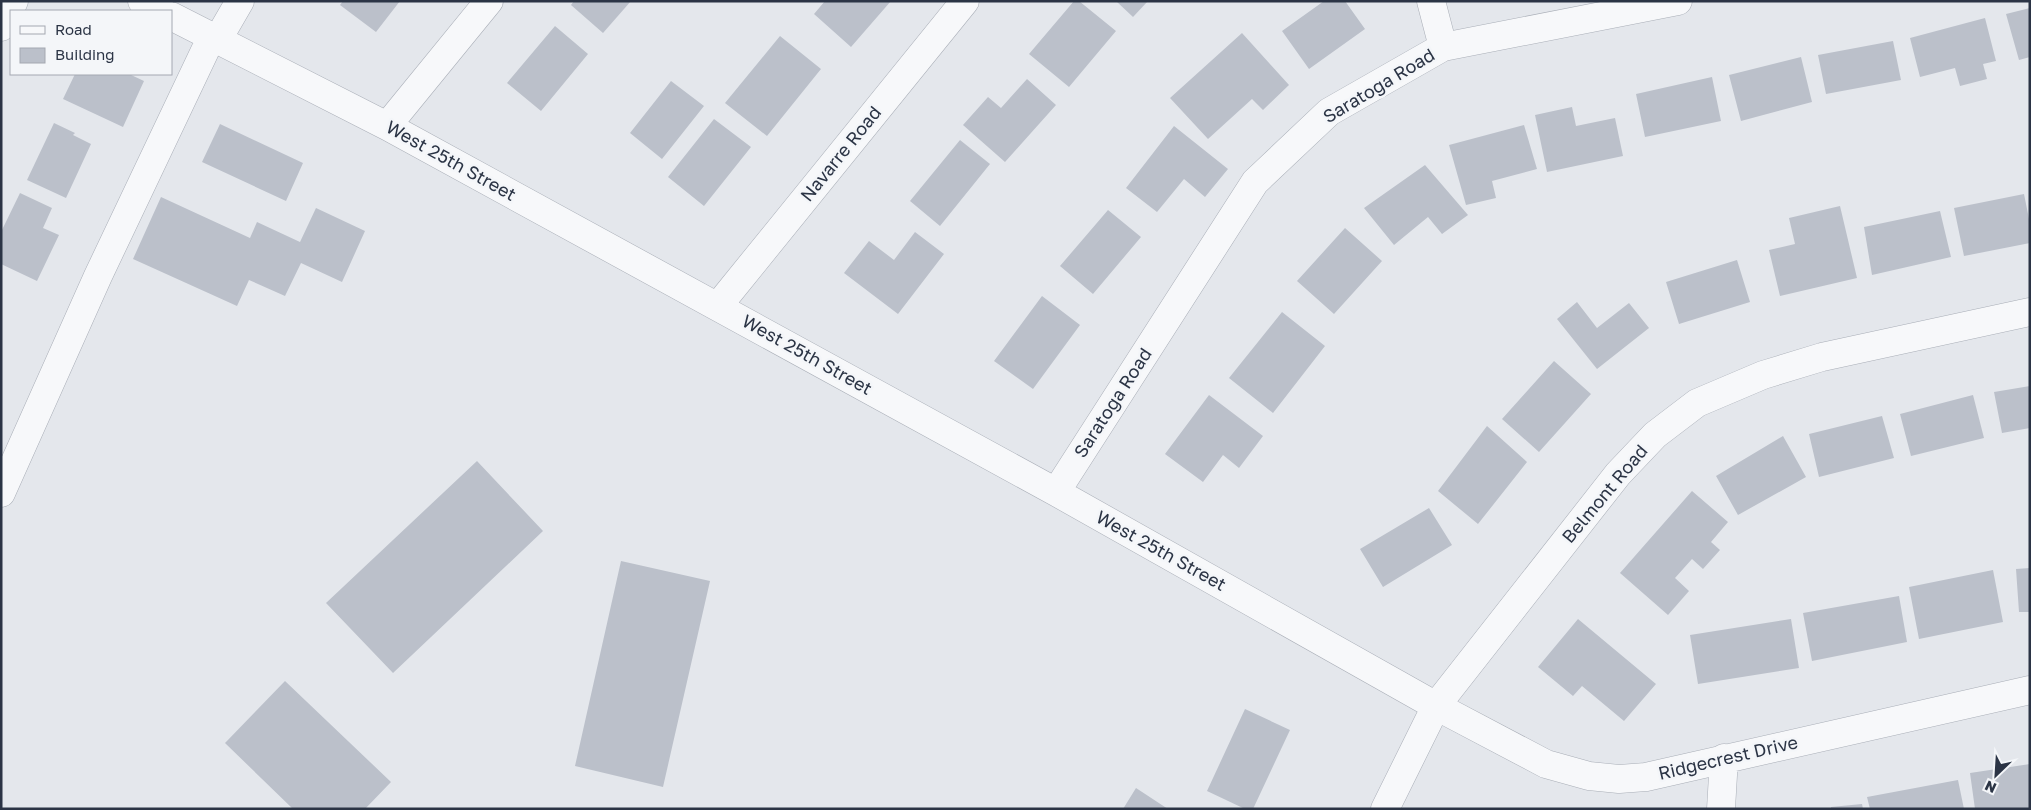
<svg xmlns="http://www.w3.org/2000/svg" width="2031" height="810" viewBox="0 0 2031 810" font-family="'Golos Text',sans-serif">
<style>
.building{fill:#bbc0ca}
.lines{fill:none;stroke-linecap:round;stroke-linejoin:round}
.minor-casing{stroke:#a9aeb7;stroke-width:29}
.minor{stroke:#f7f8fa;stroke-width:28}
.labels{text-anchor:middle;stroke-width:5;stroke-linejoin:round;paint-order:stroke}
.street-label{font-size:18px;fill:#2b3445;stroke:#f4f6f9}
</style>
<rect width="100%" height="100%" fill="#e4e7ec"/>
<path class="building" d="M 343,1 L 400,1 L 376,32 L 340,5 Z
M 574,1 L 631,1 L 603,33 L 571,5 Z
M 825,1 L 891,1 L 851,47 L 814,14 Z
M 1074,1 L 1079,1 L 1116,31 L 1069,87 L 1029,54 Z
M 1116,1 L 1148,1 L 1133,17 Z
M 1324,1 L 1345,1 L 1365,29 L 1309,69 L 1282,31 Z
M 2030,8 L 2030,57 L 2019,60 L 2006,14 Z
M 1985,18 L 1996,61 L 1983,64 L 1987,79 L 1960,86 L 1955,68 L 1920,77 L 1910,38 Z
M 555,26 L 588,54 L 541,111 L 507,83 Z
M 1242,33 L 1289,85 L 1263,110 L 1252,99 L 1208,139 L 1170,98 Z
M 780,36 L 821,69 L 767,136 L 725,103 Z
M 1893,41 L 1901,80 L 1826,94 L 1818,55 Z
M 1801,57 L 1812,102 L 1741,121 L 1729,75 Z
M 75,74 L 129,74 L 144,81 L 123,127 L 63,99 Z
M 1712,77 L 1721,121 L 1645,137 L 1636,94 Z
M 1027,79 L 1056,105 L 1005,162 L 963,125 L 988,97 L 1001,108 Z
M 671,81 L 704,106 L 662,159 L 630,133 Z
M 1572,107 L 1576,126 L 1615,118 L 1623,156 L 1547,172 L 1535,115 Z
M 714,119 L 751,147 L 704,206 L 668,177 Z
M 54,123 L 75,133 L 73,135 L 91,144 L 66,198 L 27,180 Z
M 220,124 L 303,163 L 286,201 L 202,162 Z
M 1524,125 L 1537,169 L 1492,181 L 1496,198 L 1466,205 L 1449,145 Z
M 1174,126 L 1228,169 L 1205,197 L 1184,179 L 1157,212 L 1126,188 Z
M 960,140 L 990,164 L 940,226 L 910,201 Z
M 1425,165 L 1468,215 L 1442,234 L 1428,217 L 1394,245 L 1364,208 Z
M 20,193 L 52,208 L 43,228 L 59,235 L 37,281 L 1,264 L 1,232 Z
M 2024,194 L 2030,224 L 2030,243 L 1964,256 L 1954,208 Z
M 161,197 L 250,238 L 257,222 L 300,242 L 316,208 L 365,231 L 342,282 L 301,263 L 285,296 L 249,280 L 237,306 L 133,259 Z
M 1840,206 L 1857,278 L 1780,296 L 1769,250 L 1795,244 L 1789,218 Z
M 1108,210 L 1141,237 L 1093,294 L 1060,266 Z
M 1940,211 L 1951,257 L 1872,275 L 1864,227 Z
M 1345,228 L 1382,261 L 1334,314 L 1297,281 Z
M 915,232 L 944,254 L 898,314 L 844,273 L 869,241 L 894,260 Z
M 1737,260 L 1750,302 L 1679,324 L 1666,282 Z
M 1042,296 L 1080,325 L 1033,389 L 994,361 Z
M 1577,302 L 1597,328 L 1629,303 L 1649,328 L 1597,369 L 1557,319 Z
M 1282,312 L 1325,346 L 1273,413 L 1229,378 Z
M 1554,361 L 1591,394 L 1539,452 L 1502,419 Z
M 2030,386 L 2030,428 L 2002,433 L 1994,392 Z
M 1209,395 L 1263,436 L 1239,468 L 1223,455 L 1203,482 L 1165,454 Z
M 1973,395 L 1984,438 L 1911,456 L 1900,414 Z
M 1882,416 L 1894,458 L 1819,477 L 1809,434 Z
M 1487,426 L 1527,462 L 1478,524 L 1438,491 Z
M 1783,436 L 1806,477 L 1738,515 L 1716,476 Z
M 477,461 L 543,531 L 393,673 L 326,603 Z
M 1692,491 L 1728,522 L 1711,542 L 1720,550 L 1703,569 L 1692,559 L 1675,578 L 1689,591 L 1668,615 L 1620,573 Z
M 1429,508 L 1452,545 L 1383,587 L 1360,549 Z
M 621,561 L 710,581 L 663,787 L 575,766 Z
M 2030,568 L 2030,612 L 2019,612 L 2016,569 Z
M 1993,570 L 2003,622 L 1919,639 L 1909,587 Z
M 1899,596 L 1907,642 L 1812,661 L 1803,613 Z
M 1578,619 L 1656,684 L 1624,721 L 1582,686 L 1573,696 L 1538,667 Z
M 1791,619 L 1799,668 L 1698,684 L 1690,635 Z
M 285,681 L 391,782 L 365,809 L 293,809 L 225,743 Z
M 1245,709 L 1290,730 L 1253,809 L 1245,809 L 1207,791 Z
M 2030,764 L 2030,809 L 1975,809 L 1970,773 Z
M 1958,780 L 1964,809 L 1870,809 L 1867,797 Z
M 1136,788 L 1168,809 L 1123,809 Z
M 1862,804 L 1863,809 L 1831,809 L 1831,807 Z"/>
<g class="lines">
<g class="minor-casing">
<path id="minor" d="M 142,1 L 162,11
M 1431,1 L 1443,47
M 171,16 L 387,126 L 1056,492 L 1436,706 L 1546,764 L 1589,776 L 1619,779 L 1646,777 L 2030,690
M 1,27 L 14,1
M 218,39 L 240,1
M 387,126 L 489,1
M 718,306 L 965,1
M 1056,492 L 1255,182 L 1329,112 L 1443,47 L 1678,1
M 1,493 L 98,276 L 212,36
M 1385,809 L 1436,706 L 1618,474 L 1655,435 L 1697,403 L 1763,375 L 1822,357 L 2030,312
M 1721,809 L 1724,758"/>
</g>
<use href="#minor" class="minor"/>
</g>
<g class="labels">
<g class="street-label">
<text transform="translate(1379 86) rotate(-31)" y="6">Saratoga Road</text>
<text transform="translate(841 154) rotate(-51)" y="6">Navarre Road</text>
<text transform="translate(451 161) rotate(29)" y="6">West 25th Street</text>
<text transform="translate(807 355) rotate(29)" y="6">West 25th Street</text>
<text transform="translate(1113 403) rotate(-57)" y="6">Saratoga Road</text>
<text transform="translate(1605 494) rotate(-50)" y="6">Belmont Road</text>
<text transform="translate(1161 551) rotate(29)" y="6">West 25th Street</text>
<text transform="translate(1728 758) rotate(-13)" y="6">Ridgecrest Drive</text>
</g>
</g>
<rect width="2031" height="810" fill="none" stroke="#2b3445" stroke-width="5"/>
<rect x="10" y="10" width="162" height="65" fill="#f4f6f9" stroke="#a4a8b1"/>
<rect x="20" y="26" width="25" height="8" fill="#f7f8fa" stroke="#a4a8b1"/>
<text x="55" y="35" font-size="15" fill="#2b3445">Road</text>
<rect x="20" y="48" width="25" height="15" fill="#bbc0ca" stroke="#a4a8b1"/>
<text x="55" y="60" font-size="15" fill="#2b3445">Building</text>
<g transform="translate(1996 775) rotate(205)" stroke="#f4f6f9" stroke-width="4" paint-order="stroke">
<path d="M0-4L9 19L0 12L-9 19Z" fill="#2b3445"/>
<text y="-8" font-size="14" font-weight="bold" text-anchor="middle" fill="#2b3445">N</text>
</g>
</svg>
